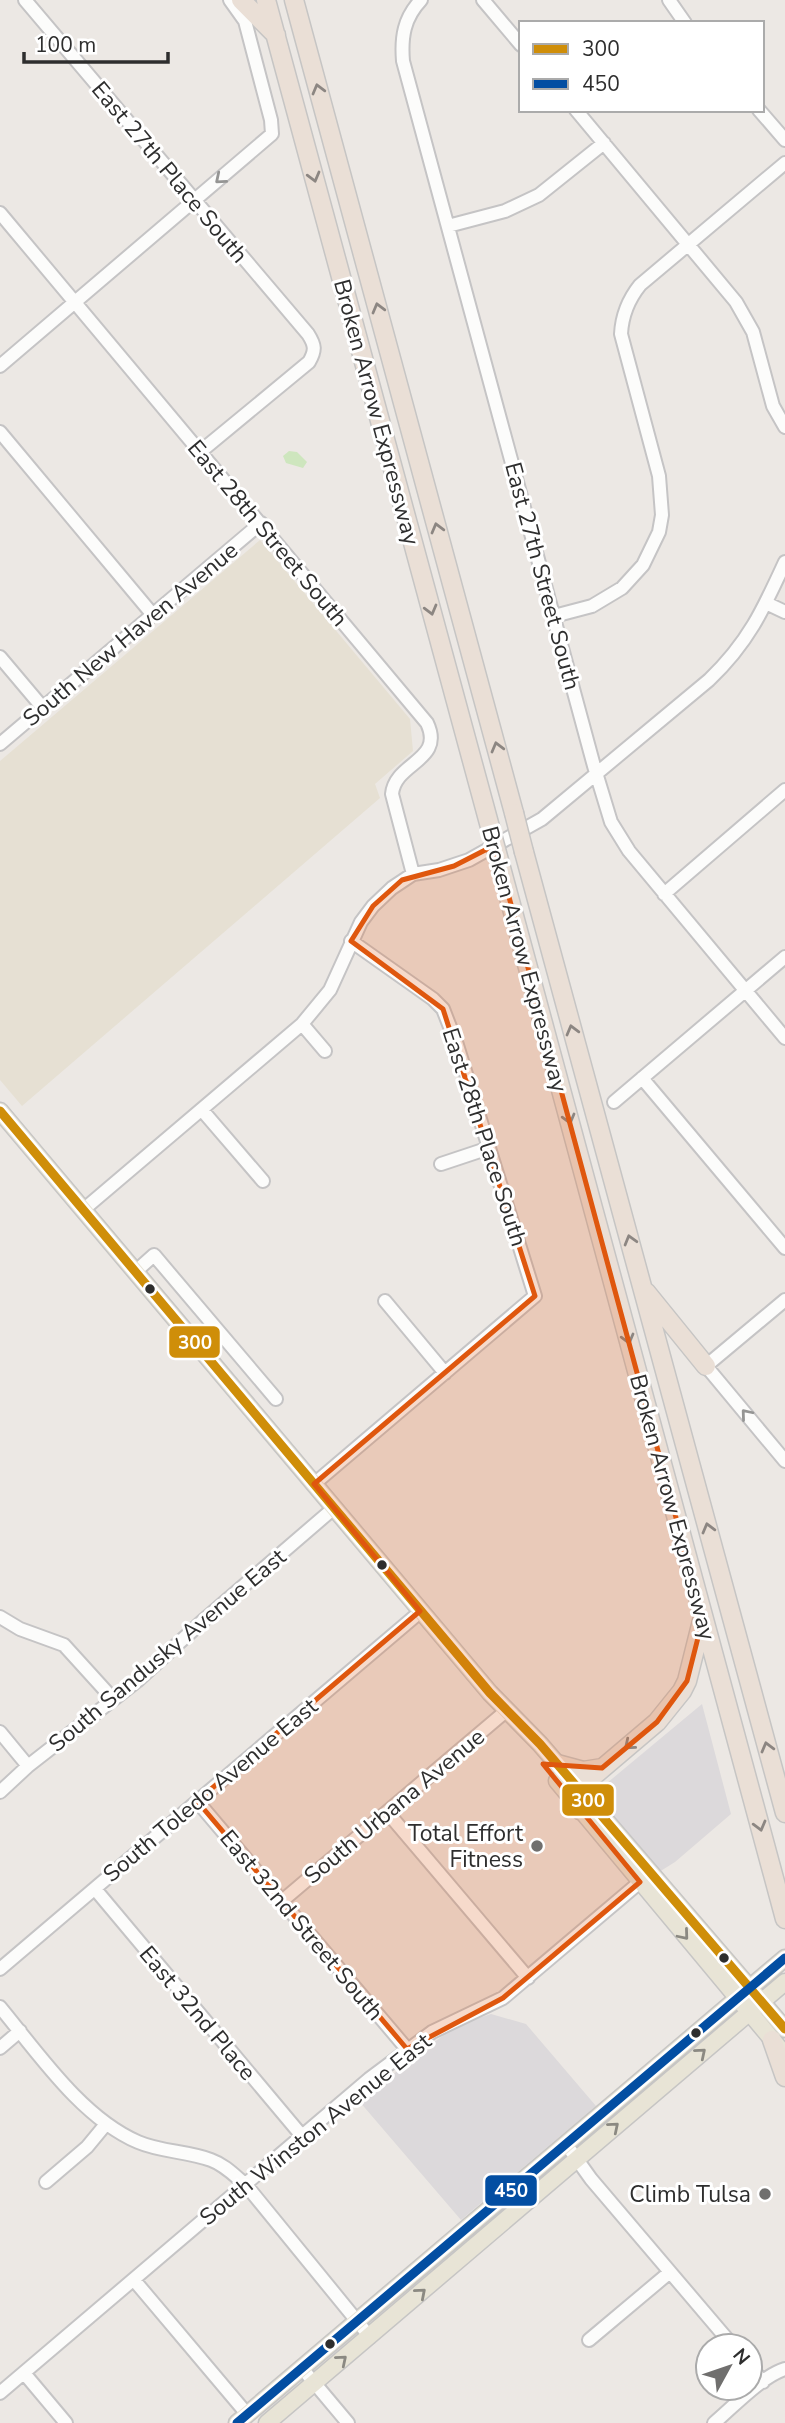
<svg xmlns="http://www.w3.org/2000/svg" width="785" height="2423" viewBox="0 0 785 2423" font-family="'Nunito Sans',sans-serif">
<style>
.industrial{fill:#dcd9db}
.education{fill:#e6e0d3}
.green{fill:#cee6be}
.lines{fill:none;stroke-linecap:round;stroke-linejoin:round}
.minor-casing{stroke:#c5c4c5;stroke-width:16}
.major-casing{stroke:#c6c5c4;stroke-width:19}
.highway-casing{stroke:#c6c5c4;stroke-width:21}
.minor{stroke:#fcfcfb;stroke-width:12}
.major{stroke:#e8e4d6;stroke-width:16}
.highway{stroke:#eadfd6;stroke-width:18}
.highway-bridge-casing{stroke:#c6c5c4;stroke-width:21;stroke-linecap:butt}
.highway-bridge{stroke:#eadfd6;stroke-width:18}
.bus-1-casing{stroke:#fff;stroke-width:14}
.bus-2-casing{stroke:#fff;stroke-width:14}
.bus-1{stroke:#cf8e09;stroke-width:9}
.bus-2{stroke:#034ea2;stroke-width:9}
.oneway{stroke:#8c8682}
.oneway2{stroke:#959594}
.oneway3{stroke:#8b8982}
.marked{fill:#df570e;fill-opacity:0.2;stroke:#df570e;stroke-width:5;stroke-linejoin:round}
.bus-dot{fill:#2e2e2e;stroke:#fff;stroke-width:2.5}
.poi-dot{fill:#706f6e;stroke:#fff;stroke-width:2.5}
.labels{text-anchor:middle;stroke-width:6;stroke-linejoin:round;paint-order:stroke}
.street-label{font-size:23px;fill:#2e2e2e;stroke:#fff}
.poi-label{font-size:23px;fill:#2e2e2e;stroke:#fff;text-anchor:end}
.line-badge{stroke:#fff;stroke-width:2.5}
.badge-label{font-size:19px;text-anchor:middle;font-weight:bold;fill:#fff}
</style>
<rect width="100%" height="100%" fill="#ece8e4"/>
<path class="industrial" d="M 702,1704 L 731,1814 L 675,1862 L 659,1872 L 594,1799 L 595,1793 Z
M 491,2014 L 526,2024 L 596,2106 L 461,2220 L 359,2101 L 446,2033 L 467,2022 Z"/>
<path class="education" d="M 260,540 L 410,719 L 413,751 L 375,784 L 380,798 L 22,1106 L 0,1080 L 0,761 Z"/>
<path class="green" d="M 289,451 L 297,452 L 307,462 L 303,468 L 286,463 L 283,456 Z"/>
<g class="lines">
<g class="minor-casing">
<path id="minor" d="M 25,0 L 308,334 C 315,345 316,350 309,362 L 200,452
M 421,0 C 404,18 401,37 403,61 L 594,766 L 611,822 L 629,851 L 785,1038
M 483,0 L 521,45
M 669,0 L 685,23
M 576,110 L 736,302 L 753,332 L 773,406 L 785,427
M 759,110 L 785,140
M 0,213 L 427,723 C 445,761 395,762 392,794 L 413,874
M 448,226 L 505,211 L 539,195 L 604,143
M 0,366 L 272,134 L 271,120 L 245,21 L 230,0
M 0,432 L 153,615
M 766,603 L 785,612
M 554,616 L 592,606 L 622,588 L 643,565 L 659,532 L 662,515 L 659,476 L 621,334 C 622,315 628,300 640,285 L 785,163
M 0,657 L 43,708
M 0,744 L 261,523
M 664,894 L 785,790
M 302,1024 L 325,1051
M 642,1078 L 785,1248
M 614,1102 L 785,957
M 202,1110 L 263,1181
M 441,1164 L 489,1148
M 83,1210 L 302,1024 L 330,990 L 361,922 L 373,906 L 392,888 L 413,874 L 439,870 L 469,860 L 542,819 L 709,680 C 748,643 763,610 785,562
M 135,1272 L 154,1255 L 276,1399
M 785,1300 L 706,1366 L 785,1461
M 385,1301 L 445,1373
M 314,1484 L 535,1296 L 457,1045 L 443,1009 L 433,999 L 351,941
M 0,1617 L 20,1629 L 64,1645 L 113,1699
M 0,1732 L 28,1766
M 0,1792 L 28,1766 L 137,1681 L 205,1619 L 334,1508
M 197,1801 L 407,2049
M 388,1813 L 528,1978
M 95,1889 L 302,2136
M 282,1901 L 506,1711
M 0,1969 L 420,1612
M 0,2007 C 38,2053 82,2118 138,2142 C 161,2152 187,2151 211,2160 C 225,2165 235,2176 246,2185 L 370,2337
M 0,2048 L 20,2031
M 566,2144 L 591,2179 L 733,2346
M 46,2182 L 87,2147 L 106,2124
M 134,2280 L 247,2414
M 589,2340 L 670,2272
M 750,2366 L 763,2382
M 301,2367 L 348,2423
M 24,2373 L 66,2423
M 0,2393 L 369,2079 L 432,2032 L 503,1998 L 640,1882
M 714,2423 C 733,2407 762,2376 785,2369"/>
</g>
<g class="major-casing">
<path id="major" d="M 0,1111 L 490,1693 L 540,1744 L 785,2029
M 557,1781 L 780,2049
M 237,2423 L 785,1958
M 267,2423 L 785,1982"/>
</g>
<g class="highway-casing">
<path id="highway" d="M 241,0 L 276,35
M 266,0 L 490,827
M 294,0 L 514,813
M 524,852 L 785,1813
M 500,864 L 785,1919
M 646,1292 L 706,1366
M 557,1764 L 583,1771 L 602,1768
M 580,1810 L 581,1793 L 591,1778 L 657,1722 L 682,1691 L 687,1681 L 702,1621
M 772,2040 L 785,2077"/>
</g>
<use href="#minor" class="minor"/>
<use href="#major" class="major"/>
<use href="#highway" class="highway"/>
<g class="highway-bridge-casing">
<path id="highway-bridge" d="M 514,813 L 524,852
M 490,827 L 500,864"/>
</g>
<use href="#highway-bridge" class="highway-bridge"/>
<g class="bus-1-casing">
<path id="bus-1" d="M 0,1111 L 490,1693 L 540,1744 L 785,2029"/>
</g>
<g class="bus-2-casing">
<path id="bus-2" d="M 237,2423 L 785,1958"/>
</g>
<use href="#bus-1" class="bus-1"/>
<use href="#bus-2" class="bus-2"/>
</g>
<defs><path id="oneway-chevron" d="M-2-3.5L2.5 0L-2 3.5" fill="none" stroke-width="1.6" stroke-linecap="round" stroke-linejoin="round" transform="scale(1.75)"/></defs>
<g class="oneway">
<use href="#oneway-chevron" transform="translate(318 89) rotate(-105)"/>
<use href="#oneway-chevron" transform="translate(314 177) rotate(75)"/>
<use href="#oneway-chevron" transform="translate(378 308) rotate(-105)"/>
<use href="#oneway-chevron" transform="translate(437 528) rotate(-105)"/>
<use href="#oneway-chevron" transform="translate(431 610) rotate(75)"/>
<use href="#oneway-chevron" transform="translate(497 747) rotate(-105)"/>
<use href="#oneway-chevron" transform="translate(572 1030) rotate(-105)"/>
<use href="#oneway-chevron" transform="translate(569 1119) rotate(75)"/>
<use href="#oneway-chevron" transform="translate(630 1240) rotate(-106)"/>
<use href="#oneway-chevron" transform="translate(628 1339) rotate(75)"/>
<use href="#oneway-chevron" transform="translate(708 1528) rotate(-105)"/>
<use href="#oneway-chevron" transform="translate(629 1745) rotate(140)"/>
<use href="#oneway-chevron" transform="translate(767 1747) rotate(-105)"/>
<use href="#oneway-chevron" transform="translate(760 1826) rotate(75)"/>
</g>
<g class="oneway2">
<use href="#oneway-chevron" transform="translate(220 179) rotate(140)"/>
<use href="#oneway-chevron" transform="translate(746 1414) rotate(-130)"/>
</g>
<g class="oneway3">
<use href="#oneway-chevron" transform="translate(684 1935) rotate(50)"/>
<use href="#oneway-chevron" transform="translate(701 2053) rotate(-40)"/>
<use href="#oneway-chevron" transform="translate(614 2127) rotate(-40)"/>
<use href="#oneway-chevron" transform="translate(421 2293) rotate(-41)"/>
<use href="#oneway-chevron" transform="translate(342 2360) rotate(-40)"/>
</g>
<path class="marked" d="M 495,845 L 703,1618 L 687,1681 L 657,1722 L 602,1768 L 543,1764 L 640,1882 L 503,1998 L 407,2049 L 197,1801 L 420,1611 L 314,1484 L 535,1296 L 443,1009 L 351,941 L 373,906 L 402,880 L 454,866 Z"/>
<g class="bus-dot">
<circle cx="150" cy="1289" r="6"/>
<circle cx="382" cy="1565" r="6"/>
<circle cx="724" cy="1958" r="6"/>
<circle cx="696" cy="2033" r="6"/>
<circle cx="330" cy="2344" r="6"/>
</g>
<g class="poi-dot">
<circle cx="537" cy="1846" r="7"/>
<circle cx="765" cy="2194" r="7"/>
</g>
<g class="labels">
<g class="street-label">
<text transform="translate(170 172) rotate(50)" y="8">East 27th Place South</text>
<text transform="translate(377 412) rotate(75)" y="8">Broken Arrow Expressway</text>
<text transform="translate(268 533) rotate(50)" y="8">East 28th Street South</text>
<text transform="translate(543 576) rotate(75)" y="8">East 27th Street South</text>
<text transform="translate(130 634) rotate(-40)" y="8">South New Haven Avenue</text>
<text transform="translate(525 959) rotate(75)" y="8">Broken Arrow Expressway</text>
<text transform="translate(485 1137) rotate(72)" y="8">East 28th Place South</text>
<text transform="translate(673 1507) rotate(75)" y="8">Broken Arrow Expressway</text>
<text transform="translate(167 1650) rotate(-40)" y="8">South Sandusky Avenue East</text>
<text transform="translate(210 1790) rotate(-40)" y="8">South Toledo Avenue East</text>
<text transform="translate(394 1806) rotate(-40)" y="8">South Urbana Avenue</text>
<text transform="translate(302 1925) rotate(50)" y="8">East 32nd Street South</text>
<text transform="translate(198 2013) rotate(50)" y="8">East 32nd Place</text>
<text transform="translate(315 2129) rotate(-39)" y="8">South Winston Avenue East</text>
</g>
<g class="poi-label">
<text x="523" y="1841">Total Effort<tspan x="523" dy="26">Fitness</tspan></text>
<text x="751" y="2202">Climb Tulsa</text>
</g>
</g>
<g class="line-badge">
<rect x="168" y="1325" width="53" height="34" rx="7" fill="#cf8e09"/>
<rect x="561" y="1783" width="54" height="34" rx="7" fill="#cf8e09"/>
<rect x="484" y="2174" width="54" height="33" rx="7" fill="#034ea2"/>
</g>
<g class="badge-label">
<text x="195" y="1349">300</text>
<text x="588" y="1807">300</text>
<text x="511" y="2197">450</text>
</g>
<rect x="519" y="21" width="245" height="91" fill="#ffffff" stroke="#ababab" stroke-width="2"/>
<rect x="533" y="44" width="35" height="10" fill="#cf8e09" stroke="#ababab" stroke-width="2"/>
<text x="582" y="56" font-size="21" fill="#2e2e2e">300</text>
<rect x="533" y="79" width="35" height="10" fill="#034ea2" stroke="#ababab" stroke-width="2"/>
<text x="582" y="91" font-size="21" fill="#2e2e2e">450</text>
<g transform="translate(729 2367) rotate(50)"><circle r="33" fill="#ffffff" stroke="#ababab" stroke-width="2"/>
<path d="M0-5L12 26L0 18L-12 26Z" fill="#706f6e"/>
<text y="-10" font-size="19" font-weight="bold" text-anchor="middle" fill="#2e2e2e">N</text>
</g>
<path d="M24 52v10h144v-10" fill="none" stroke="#2e2e2e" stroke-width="3.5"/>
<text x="35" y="52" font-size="21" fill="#2e2e2e" stroke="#ffffff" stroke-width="5" paint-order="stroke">100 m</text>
</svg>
